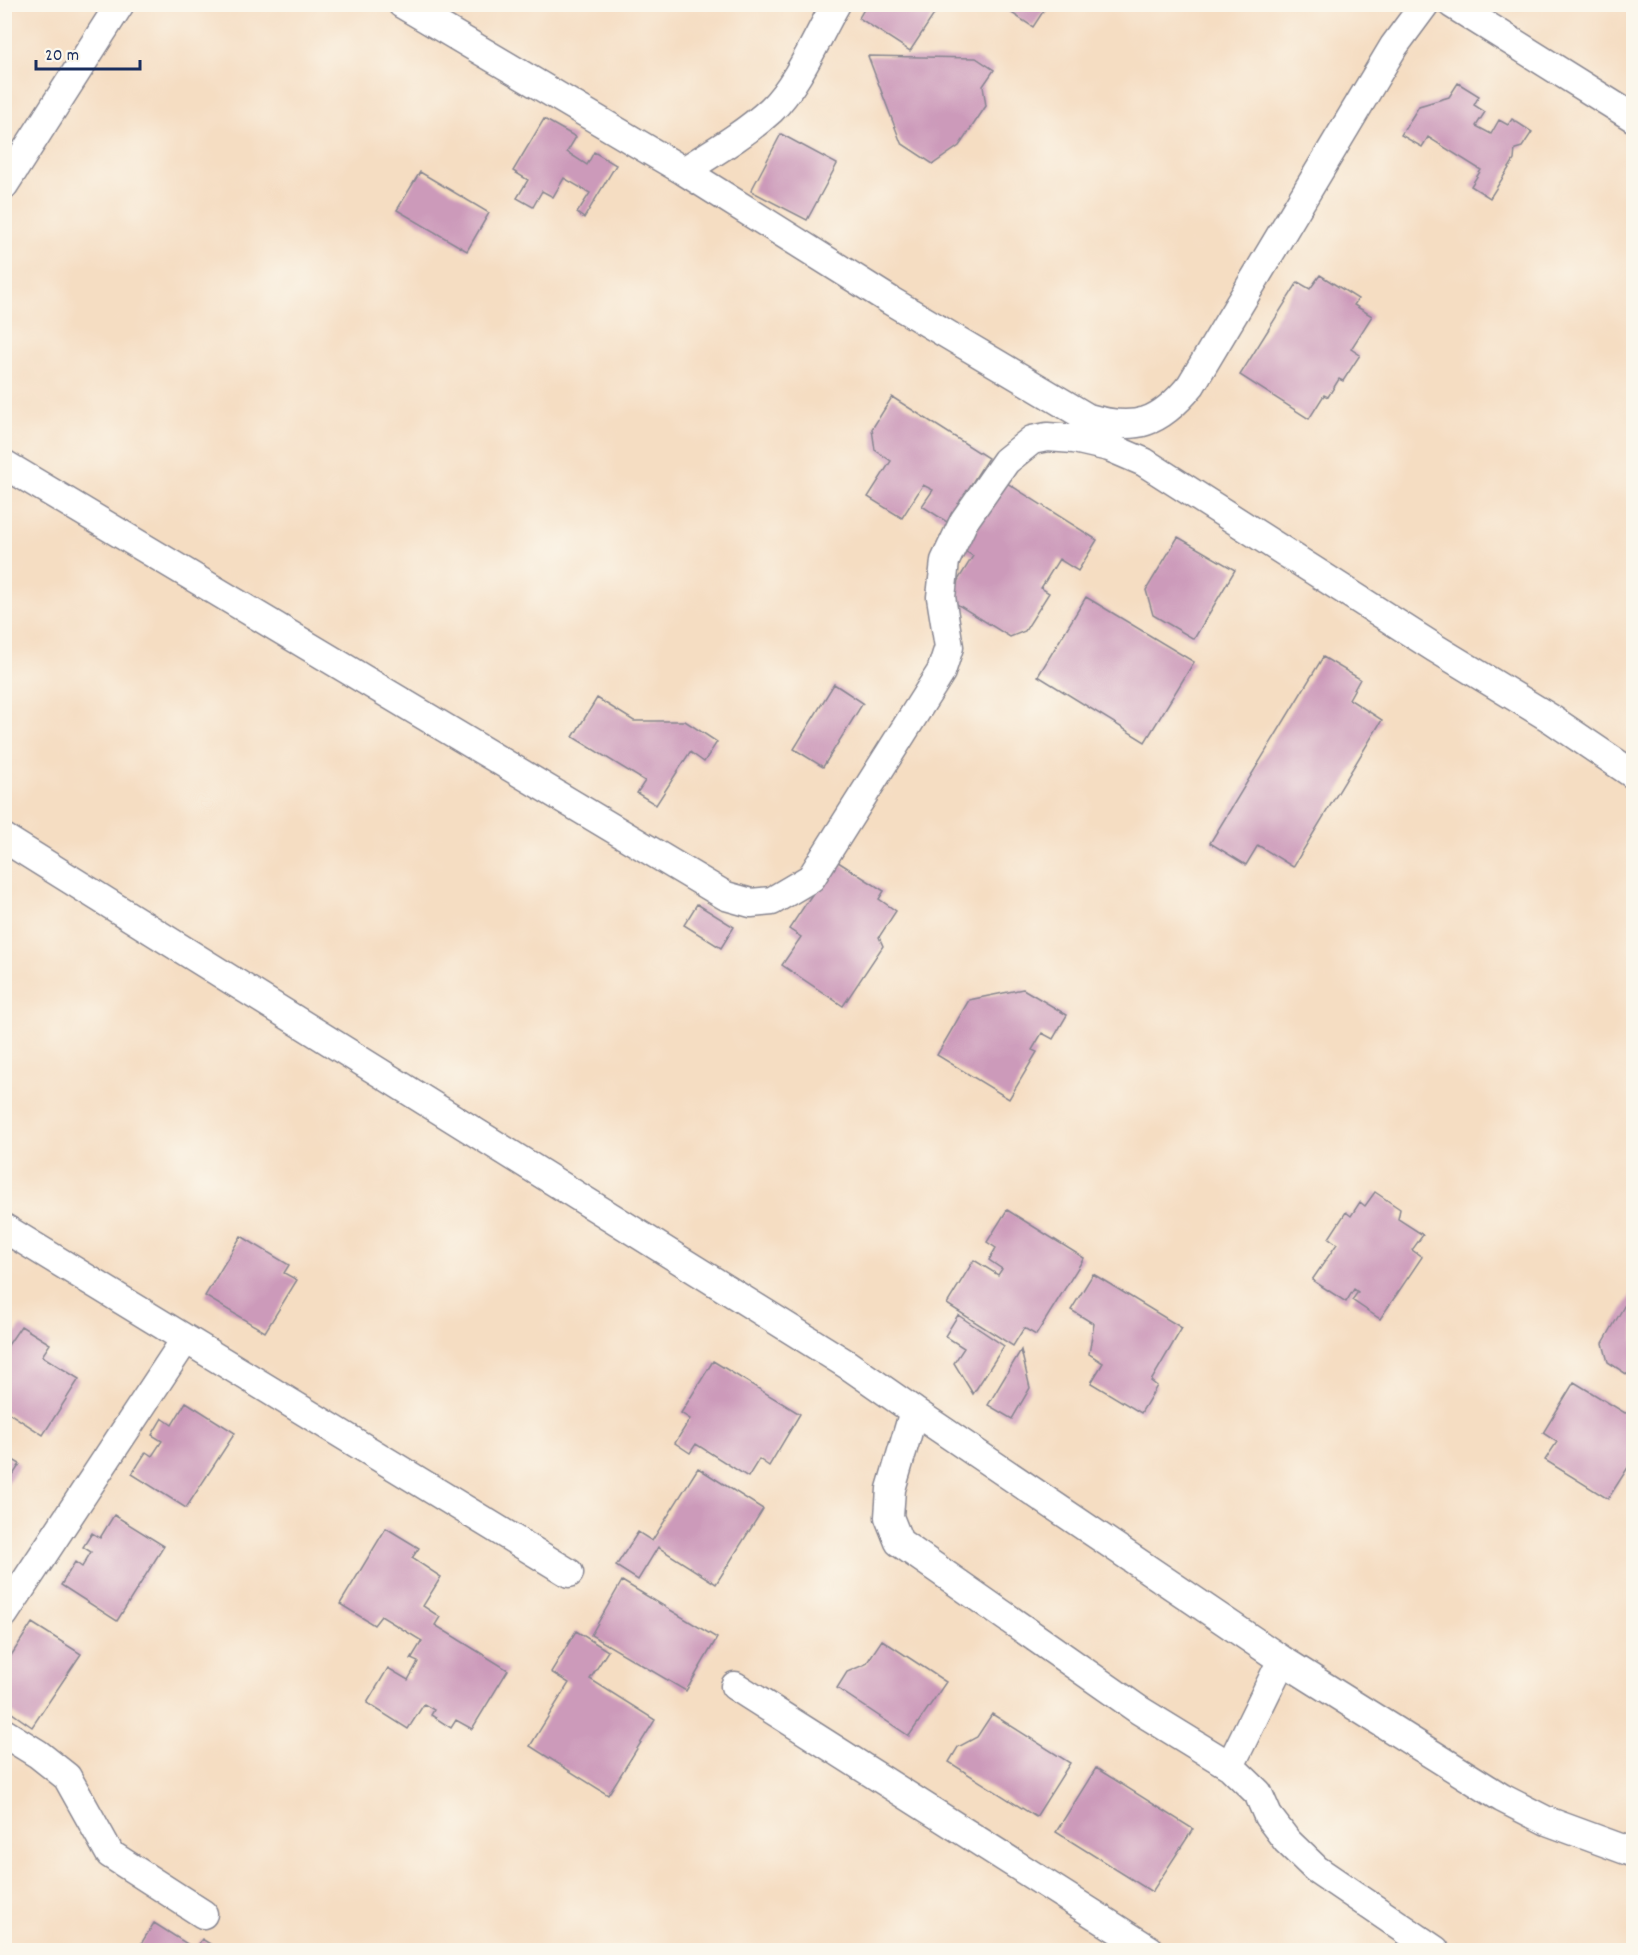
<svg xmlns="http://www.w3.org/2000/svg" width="1638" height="1955" viewBox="0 0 1638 1955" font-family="Dekko,sans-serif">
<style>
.building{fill:#cc9aba}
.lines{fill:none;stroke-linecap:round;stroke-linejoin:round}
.minor-casing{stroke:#888690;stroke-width:31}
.minor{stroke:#fff;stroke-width:28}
</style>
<rect width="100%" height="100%" fill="#fbf7ec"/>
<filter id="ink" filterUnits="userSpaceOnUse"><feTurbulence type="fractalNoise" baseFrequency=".0167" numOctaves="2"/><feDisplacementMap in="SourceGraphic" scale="12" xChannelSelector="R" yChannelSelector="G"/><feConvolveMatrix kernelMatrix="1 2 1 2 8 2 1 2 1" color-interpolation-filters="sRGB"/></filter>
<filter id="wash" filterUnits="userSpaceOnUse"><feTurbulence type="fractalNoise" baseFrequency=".008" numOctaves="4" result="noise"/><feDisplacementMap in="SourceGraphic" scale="24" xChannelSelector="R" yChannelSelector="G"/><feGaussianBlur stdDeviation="1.35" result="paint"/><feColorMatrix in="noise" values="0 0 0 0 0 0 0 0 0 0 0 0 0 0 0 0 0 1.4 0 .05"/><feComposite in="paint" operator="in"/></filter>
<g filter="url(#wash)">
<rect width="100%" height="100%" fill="#f5ddc2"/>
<g id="blocks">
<path class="building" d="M 867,4 L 941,4 L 910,51 L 859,18 Z
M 998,4 L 1048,4 L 1033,27 Z
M 868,56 L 976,58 L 994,70 L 983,86 L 986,106 L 959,146 L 933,164 L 901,143 Z
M 1458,83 L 1479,96 L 1474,105 L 1485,112 L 1476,126 L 1491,134 L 1499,120 L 1508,125 L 1512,119 L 1532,132 L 1522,147 L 1515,149 L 1514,160 L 1490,198 L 1471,186 L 1481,170 L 1428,137 L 1422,147 L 1401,135 L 1419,106 L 1449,97 Z
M 544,119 L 576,137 L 567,152 L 587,165 L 594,152 L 616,165 L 584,218 L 577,213 L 590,193 L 564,178 L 553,197 L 542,191 L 533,207 L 517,198 L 528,180 L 513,171 Z
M 781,134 L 837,164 L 807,220 L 751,191 Z
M 420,172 L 489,213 L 467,251 L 397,210 Z
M 1320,275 L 1358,299 L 1354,305 L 1372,316 L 1351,349 L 1360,355 L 1343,381 L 1339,379 L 1328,397 L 1324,395 L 1309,419 L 1240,375 L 1298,282 L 1310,289 Z
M 892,397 L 988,458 L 947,522 L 922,506 L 933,490 L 923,485 L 902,518 L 868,497 L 891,461 L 875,450 L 872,429 Z
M 999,478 L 1097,540 L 1078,571 L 1059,559 L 1041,588 L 1049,593 L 1025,631 L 1010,637 L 947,598 L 973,556 L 957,546 Z
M 1178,537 L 1235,570 L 1194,639 L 1153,615 L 1146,590 Z
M 1086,597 L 1194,662 L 1145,742 L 1038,676 Z
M 1323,657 L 1360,679 L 1349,699 L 1382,720 L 1293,867 L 1258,845 L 1246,865 L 1210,843 Z
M 834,684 L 863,703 L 823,767 L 794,749 Z
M 597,698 L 634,721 L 685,721 L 717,742 L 704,762 L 690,752 L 656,805 L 637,793 L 645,781 L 573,737 Z
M 835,860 L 884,891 L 879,899 L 896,911 L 879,937 L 883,946 L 843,1006 L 782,965 L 801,937 L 789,929 Z
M 697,904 L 734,927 L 721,948 L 684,925 Z
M 1023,989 L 1067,1015 L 1053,1039 L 1042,1033 L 1032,1050 L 1037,1052 L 1009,1099 L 937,1055 L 969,1000 Z
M 1375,1192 L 1400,1209 L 1398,1219 L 1423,1235 L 1412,1250 L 1422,1257 L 1380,1319 L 1352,1300 L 1358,1292 L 1354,1289 L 1346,1302 L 1312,1280 L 1337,1244 L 1329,1238 L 1346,1212 L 1351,1216 L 1360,1202 L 1365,1206 Z
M 1007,1210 L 1084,1258 L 1036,1335 L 1024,1328 L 1013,1346 L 947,1304 L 974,1260 L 998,1275 L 1002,1269 L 989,1260 L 996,1248 L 987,1242 Z
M 241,1236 L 289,1265 L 284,1273 L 297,1280 L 265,1332 L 205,1296 Z
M 1093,1274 L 1182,1328 L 1151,1381 L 1157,1386 L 1141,1413 L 1091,1383 L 1103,1363 L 1089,1354 L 1094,1324 L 1071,1310 Z
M 1634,1289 L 1634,1379 L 1608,1362 L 1603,1343 Z
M 958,1315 L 1004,1346 L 973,1394 L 954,1363 L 964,1348 L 945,1336 Z
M 21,1326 L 50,1344 L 42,1356 L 79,1379 L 43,1435 L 6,1411 L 4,1414 L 4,1351 Z
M 1021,1350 L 1030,1388 L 1012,1419 L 988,1405 Z
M 713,1361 L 800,1414 L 769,1466 L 759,1459 L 748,1477 L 696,1444 L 690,1453 L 675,1443 L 690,1419 L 681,1413 Z
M 1574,1382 L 1625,1413 L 1634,1412 L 1634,1440 L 1631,1441 L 1634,1458 L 1608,1499 L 1545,1460 L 1557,1442 L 1543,1433 Z
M 186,1402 L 235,1433 L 186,1508 L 132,1474 L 146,1452 L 152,1456 L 162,1441 L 152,1435 L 162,1418 L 172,1425 Z
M 4,1455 L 20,1464 L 4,1489 Z
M 698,1468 L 763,1509 L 716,1584 L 658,1547 L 638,1580 L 616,1566 L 638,1532 L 652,1541 Z
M 114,1515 L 164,1546 L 117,1621 L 61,1585 L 75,1562 L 82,1567 L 91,1552 L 83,1547 L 92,1533 L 100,1538 Z
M 386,1528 L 419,1548 L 412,1558 L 441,1577 L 423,1606 L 440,1617 L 435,1625 L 508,1670 L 472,1729 L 456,1720 L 451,1728 L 431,1715 L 434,1710 L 424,1704 L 408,1729 L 367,1703 L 388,1668 L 408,1680 L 418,1662 L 411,1659 L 422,1641 L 381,1616 L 374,1625 L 340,1604 Z
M 622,1581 L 717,1638 L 686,1691 L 591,1635 Z
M 32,1623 L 81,1654 L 32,1727 L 5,1708 L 5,1665 Z
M 576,1631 L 608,1651 L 590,1679 L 655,1720 L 608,1795 L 530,1746 L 569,1683 L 551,1672 Z
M 882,1640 L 946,1682 L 909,1736 L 837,1688 L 847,1672 L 866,1664 Z
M 992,1714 L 1070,1763 L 1036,1817 L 949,1762 L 958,1747 L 977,1737 Z
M 1096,1768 L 1193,1829 L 1152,1892 L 1056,1832 Z
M 154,1923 L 195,1949 L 202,1939 L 220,1950 L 144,1950 L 139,1947 Z"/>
</g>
</g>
<g filter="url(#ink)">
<use href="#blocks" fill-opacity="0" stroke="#888690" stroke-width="1.5"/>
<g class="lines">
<g class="minor-casing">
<path id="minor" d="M 402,4 L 684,171 L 891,301 L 1088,418 C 1136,432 1160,423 1191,385 L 1394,46 L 1425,4
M 1452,4 L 1634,118
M 684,171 C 714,152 745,134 771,110 C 798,84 817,37 836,4
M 4,185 L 120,4
M 4,464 L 726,896 L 751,903 L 772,901 L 811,878 L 941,672 L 949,647 L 941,597 L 945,561 L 964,521 L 1006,461 L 1032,440 L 1047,437 L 1074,439 L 1109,447 L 1144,462 L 1435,648 L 1550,718 L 1634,775
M 4,838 L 848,1365 L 914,1411 L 891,1489 L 889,1517 L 899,1542 L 1139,1710 L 1230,1766 L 1258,1793 L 1268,1816 L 1287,1841 L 1316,1869 L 1435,1950
M 4,1228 L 569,1573
M 914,1411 L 1282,1660 L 1502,1798 L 1547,1821 L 1634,1853
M 4,1614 L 185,1340
M 735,1686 L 1150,1950
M 4,1733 L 38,1754 L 67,1777 L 110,1854 L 203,1914
M 1230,1766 L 1282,1660"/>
</g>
<use href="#minor" class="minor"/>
</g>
</g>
<rect width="1638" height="1955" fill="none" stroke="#fbf7ec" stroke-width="24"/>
<path d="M36 60v9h104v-9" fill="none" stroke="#1b2f5e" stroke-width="3"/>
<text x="45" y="60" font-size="18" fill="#1b2f5e" stroke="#fbf7ec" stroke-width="4.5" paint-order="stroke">20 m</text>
</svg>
